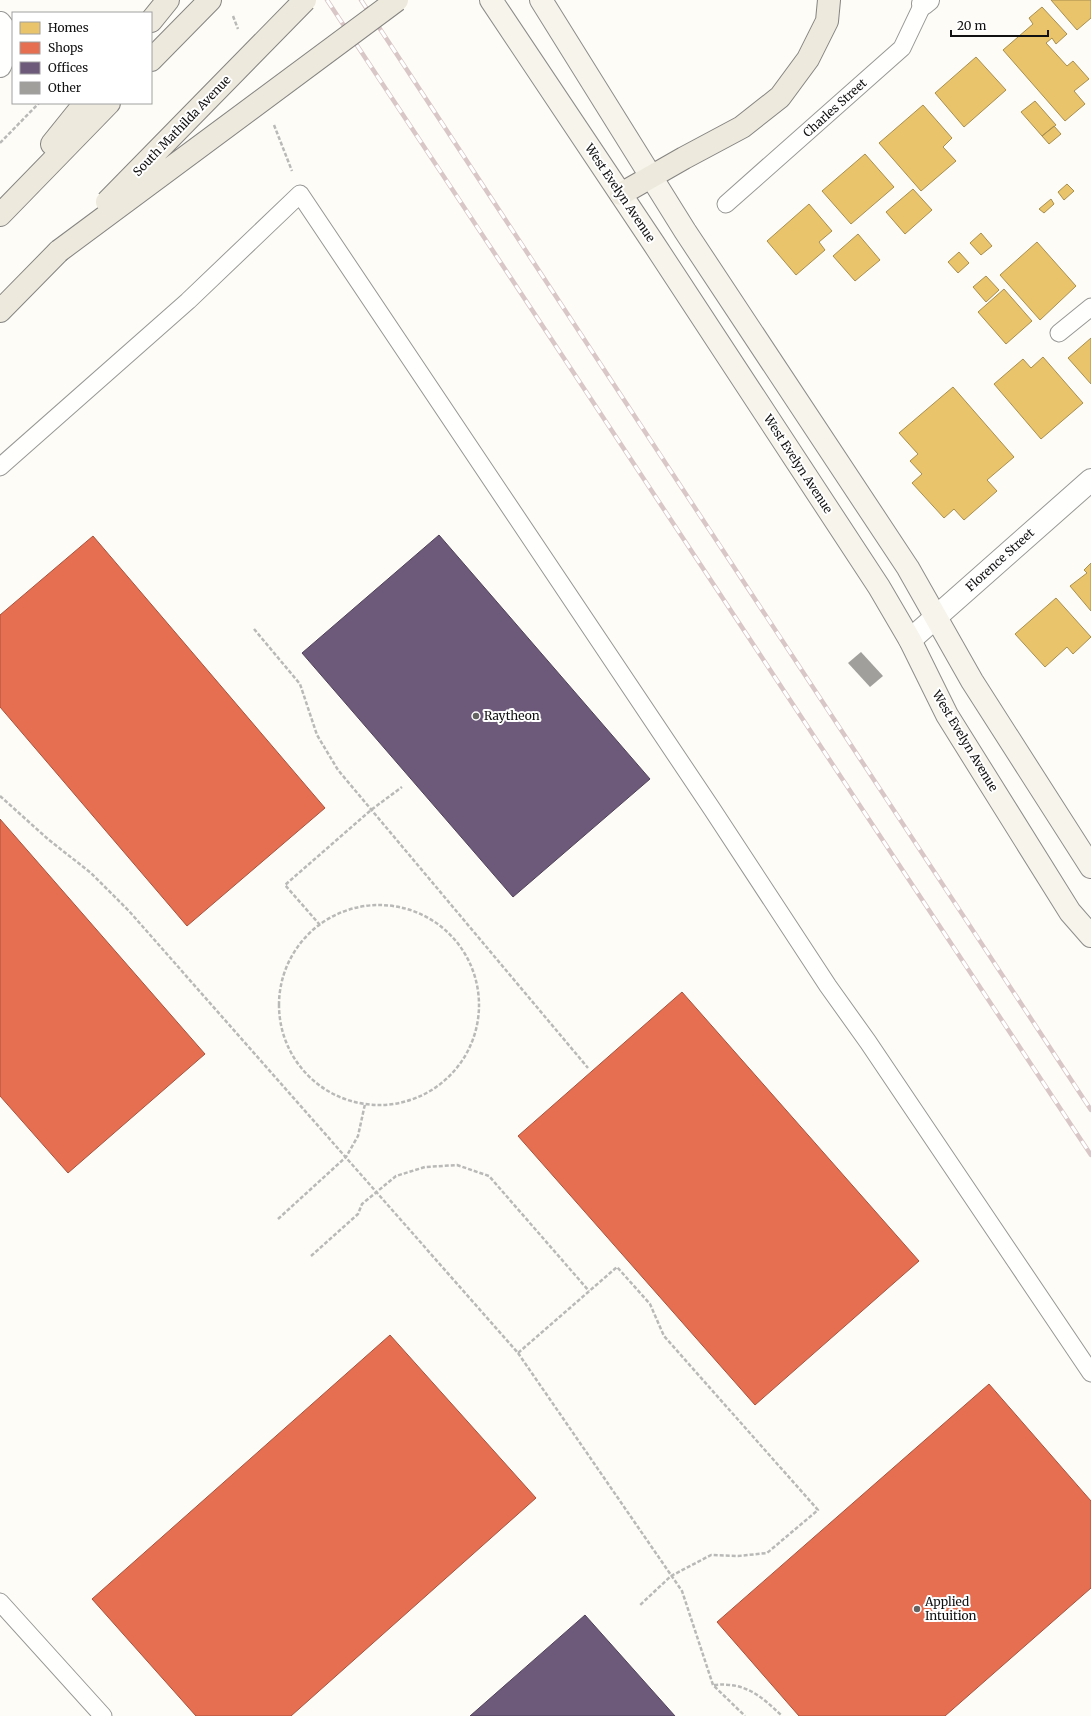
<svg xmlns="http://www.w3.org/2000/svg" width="1091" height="1716" viewBox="0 0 1091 1716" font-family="Merriweather,serif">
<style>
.homes{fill:#e9c46a;stroke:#a88e4f}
.shops{fill:#e76f51;stroke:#a7533e}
.offices{fill:#6d597a;stroke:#51435a}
.building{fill:#a19f9c}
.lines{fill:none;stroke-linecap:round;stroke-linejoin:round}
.service-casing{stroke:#979795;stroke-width:19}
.minor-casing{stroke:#979795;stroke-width:24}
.secondary-casing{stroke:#8e8d8b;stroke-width:24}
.primary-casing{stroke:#858482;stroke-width:24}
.path{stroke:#b9b9b8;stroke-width:2.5;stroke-dasharray:4 2;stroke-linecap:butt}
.service{stroke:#fffffe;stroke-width:17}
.minor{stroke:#fffffe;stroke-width:22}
.secondary{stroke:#f6f4eb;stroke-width:22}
.primary{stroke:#ede9dc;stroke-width:22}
.rail-casing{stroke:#d9c6c7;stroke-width:4.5}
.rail{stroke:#fff;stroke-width:3;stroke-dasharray:9;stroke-linecap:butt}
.primary-bridge-casing{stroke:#858482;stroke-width:24;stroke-linecap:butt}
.primary-bridge{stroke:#ede9dc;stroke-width:22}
.poi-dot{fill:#646362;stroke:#fff;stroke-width:1.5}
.labels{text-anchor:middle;stroke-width:4;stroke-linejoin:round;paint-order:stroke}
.street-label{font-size:12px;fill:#111;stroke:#fff}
.poi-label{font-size:12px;fill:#111;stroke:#fff;text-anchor:start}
</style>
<rect width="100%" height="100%" fill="#fdfcf7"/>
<path class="homes" d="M 1051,0 L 1091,0 L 1091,18 L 1077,30 Z
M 1042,7 L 1067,34 L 1056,44 L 1052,38 L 1046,43 L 1067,66 L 1073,61 L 1089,79 L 1074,91 L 1085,104 L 1065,121 L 1003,50 L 1033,24 L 1029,18 Z
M 976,57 L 1006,90 L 964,127 L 935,93 Z
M 1035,101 L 1056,125 L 1042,136 L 1021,112 Z
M 923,105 L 952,138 L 943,147 L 956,161 L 921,191 L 879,143 Z
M 1054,126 L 1061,134 L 1049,144 L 1042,136 Z
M 865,154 L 894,187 L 851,224 L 822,191 Z
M 1067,184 L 1074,191 L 1064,200 L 1058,192 Z
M 913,189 L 932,210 L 905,234 L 886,212 Z
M 1051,199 L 1054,204 L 1044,213 L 1039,209 Z
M 809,204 L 832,231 L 819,242 L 825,250 L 796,275 L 767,241 Z
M 981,233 L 992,246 L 981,255 L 970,243 Z
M 858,234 L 880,260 L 855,281 L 833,256 Z
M 1037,242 L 1076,286 L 1040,320 L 1000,275 Z
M 959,252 L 969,263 L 958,273 L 948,262 Z
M 986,276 L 999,290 L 986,302 L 973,287 Z
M 1004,289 L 1032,321 L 1006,344 L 978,312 Z
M 1091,338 L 1091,384 L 1068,358 Z
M 1043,357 L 1083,403 L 1041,439 L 994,384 L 1023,359 L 1031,368 Z
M 953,387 L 1014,457 L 987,480 L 997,491 L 964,520 L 954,509 L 944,518 L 912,483 L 922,474 L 910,461 L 918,454 L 899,433 Z
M 1091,563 L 1091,611 L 1070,586 L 1087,573 L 1084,570 Z
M 1056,598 L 1091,637 L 1073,654 L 1067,647 L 1045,667 L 1015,634 Z"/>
<path class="shops" d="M 93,536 L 325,808 L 187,926 L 0,707 L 0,615 Z
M 0,819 L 205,1054 L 68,1173 L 0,1096 Z
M 682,992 L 919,1261 L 755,1405 L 518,1136 Z
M 390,1335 L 536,1498 L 291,1716 L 196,1716 L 92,1599 Z
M 989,1384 L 1091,1501 L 1091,1588 L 945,1716 L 799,1716 L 717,1622 Z"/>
<path class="offices" d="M 439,535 L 650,779 L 513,897 L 302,653 Z
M 585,1615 L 675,1716 L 470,1716 Z"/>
<path class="building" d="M 861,652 L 883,676 L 870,687 L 848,663 Z"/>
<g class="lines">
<g class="service-casing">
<path id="service" d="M 726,204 L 902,48 L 923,4
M 1059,333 L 1091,307
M 0,467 L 188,301 L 300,194 L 712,809 L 828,986 L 868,1042 L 1091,1373
M 0,1602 L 103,1716"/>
</g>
<g class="minor-casing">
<path id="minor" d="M 923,4 L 928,0
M 0,23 L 3,27 L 3,59 L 0,66
M 910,640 L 1091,480"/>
</g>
<g class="secondary-casing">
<path id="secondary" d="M 491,0 L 654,244 L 879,587 L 910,640 L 947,715 L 1070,912 L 1091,936
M 541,0 L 685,231 L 908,568 L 972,681 L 1091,867"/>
</g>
<g class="primary-casing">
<path id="primary" d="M 151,21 L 168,0
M 151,60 L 210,0
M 52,144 L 85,103
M 621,194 L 684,158 L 742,127 L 780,97 L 808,59 L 827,21 L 829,0
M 0,215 L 109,103
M 0,311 L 59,251"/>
</g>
<path class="path" d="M 233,16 L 238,29
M 274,125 L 292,171
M 0,143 L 39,103
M 254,629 L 300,684 L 317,735 L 338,770 L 588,1068
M 0,796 L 49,840 L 91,873 L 129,911 L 518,1353 L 617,1267 L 650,1304 L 664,1336 L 818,1510 L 767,1553 L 738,1556 L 711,1555 L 671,1576 L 639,1606
M279 1005a100 100 0 1 1 200 0a100 100 0 1 1-200 0Z
M 320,925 L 285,885 L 371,810 L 402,787
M 278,1219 L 346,1157 L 358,1136 L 365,1104
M 311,1256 L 358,1214 L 362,1204 L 396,1176 L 425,1167 L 457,1165 L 489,1176 L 589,1291
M 518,1353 L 682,1591 L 713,1685 L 745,1716
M 714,1685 C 745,1682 760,1695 782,1716"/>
<use href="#service" class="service"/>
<use href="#minor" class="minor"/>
<use href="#secondary" class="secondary"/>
<use href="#primary" class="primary"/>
<g class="rail-casing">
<path id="rail" d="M 327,0 L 1091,1155
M 361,0 L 1091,1110"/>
</g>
<use href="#rail" class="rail"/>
<g class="primary-bridge-casing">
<path id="primary-bridge" d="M 107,202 L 305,0
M 59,251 L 397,0"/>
</g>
<use href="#primary-bridge" class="primary-bridge"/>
</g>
<g class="poi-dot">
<circle cx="476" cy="716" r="4"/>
<circle cx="917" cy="1609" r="4"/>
</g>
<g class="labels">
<g class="street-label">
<text transform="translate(835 108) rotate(-42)" y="4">Charles Street</text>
<text transform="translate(182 126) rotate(-46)" y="4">South Mathilda Avenue</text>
<text transform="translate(620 193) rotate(56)" y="4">West Evelyn Avenue</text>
<text transform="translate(798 464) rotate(57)" y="4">West Evelyn Avenue</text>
<text transform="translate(1000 560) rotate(-42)" y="4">Florence Street</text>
<text transform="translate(965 741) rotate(59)" y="4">West Evelyn Avenue</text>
</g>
<g class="poi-label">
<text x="484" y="720">Raytheon</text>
<text x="925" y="1606">Applied<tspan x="925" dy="14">Intuition</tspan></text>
</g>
</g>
<rect x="12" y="12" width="140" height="92" fill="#ffffff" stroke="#a0a0a0"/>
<rect x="20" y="22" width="20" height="12" fill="#e9c46a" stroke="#a0a0a0"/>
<text x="48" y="32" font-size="12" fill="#111111">Homes</text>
<rect x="20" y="42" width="20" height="12" fill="#e76f51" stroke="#a0a0a0"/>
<text x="48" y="52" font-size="12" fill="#111111">Shops</text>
<rect x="20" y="62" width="20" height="12" fill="#6d597a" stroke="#a0a0a0"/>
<text x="48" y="72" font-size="12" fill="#111111">Offices</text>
<rect x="20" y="82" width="20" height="12" fill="#a19f9c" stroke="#a0a0a0"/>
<text x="48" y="92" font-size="12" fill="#111111">Other</text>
<path d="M951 30v6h97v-6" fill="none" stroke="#111111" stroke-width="2"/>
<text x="957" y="30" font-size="12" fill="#111111" stroke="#ffffff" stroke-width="3" paint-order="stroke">20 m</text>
</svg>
